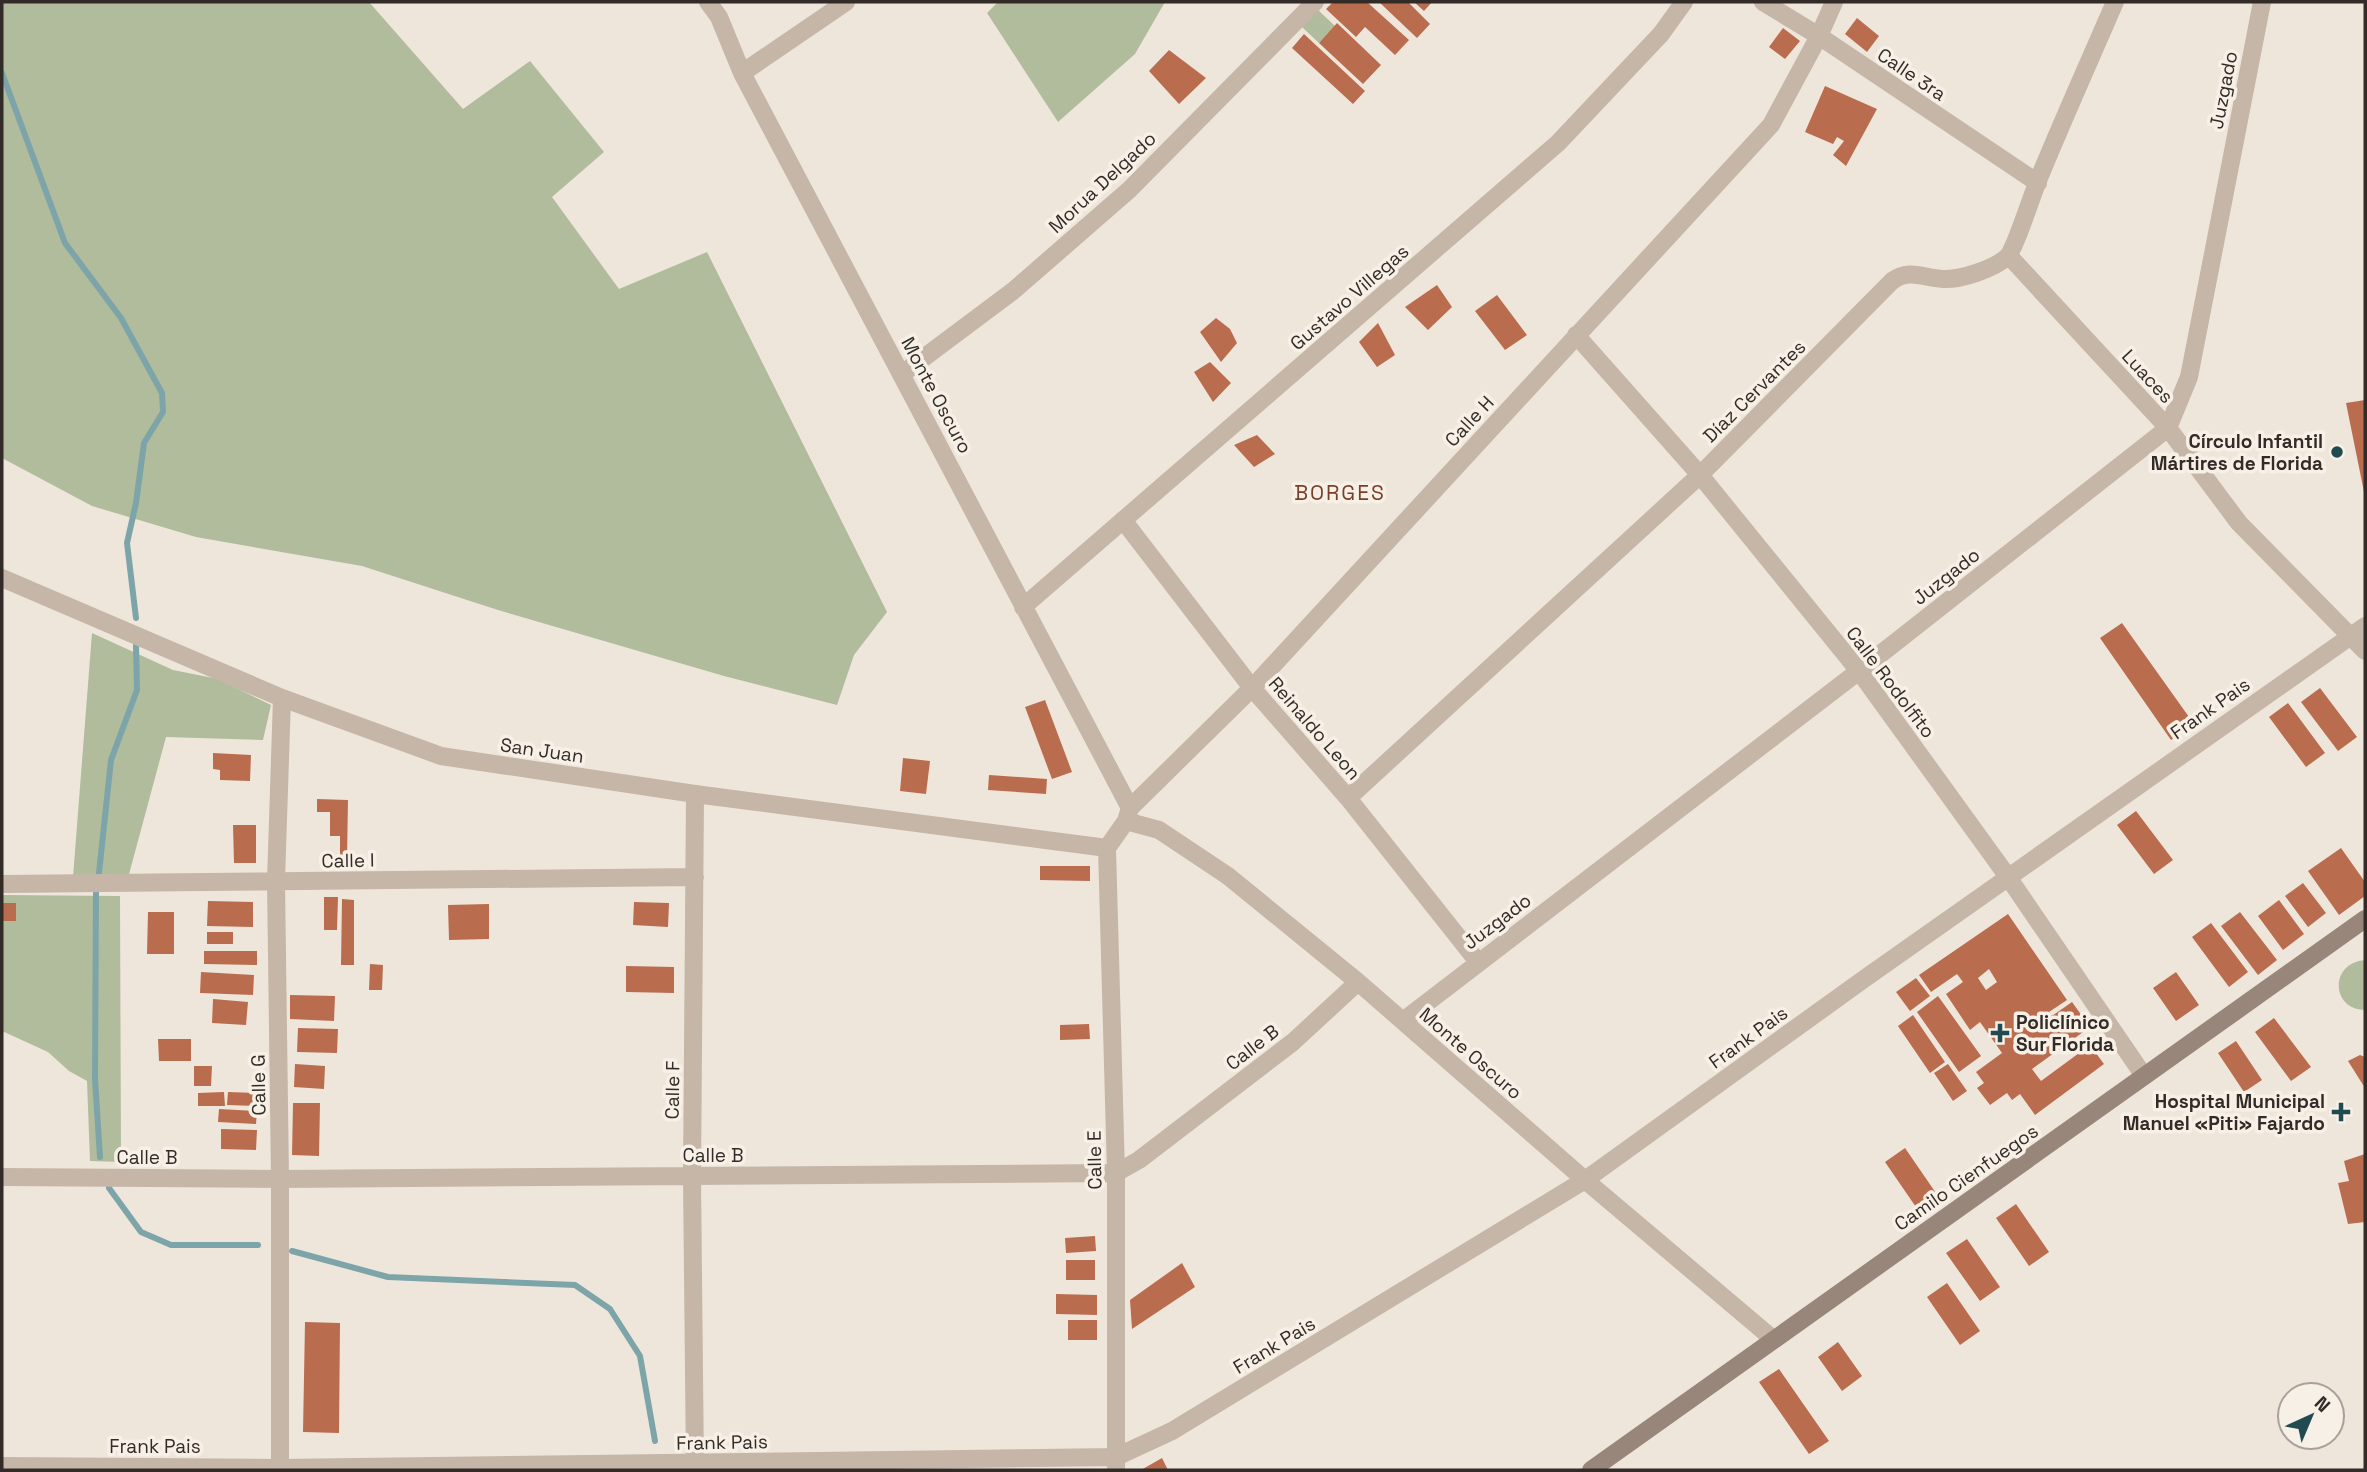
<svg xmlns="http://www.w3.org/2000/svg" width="2367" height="1472" viewBox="0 0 2367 1472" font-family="'Space Grotesk',sans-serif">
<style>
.green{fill:#b0bc9c}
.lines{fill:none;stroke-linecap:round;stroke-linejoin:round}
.stream{stroke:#7da5a9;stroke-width:6}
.building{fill:#b96c4e;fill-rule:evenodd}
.street{stroke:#c5b6a8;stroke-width:18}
.secondary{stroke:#99867a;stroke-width:18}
.poi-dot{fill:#214b50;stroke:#f7f0e6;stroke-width:2.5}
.labels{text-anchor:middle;stroke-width:7;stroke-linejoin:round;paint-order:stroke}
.street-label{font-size:19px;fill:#332b27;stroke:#f7f0e6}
.poi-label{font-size:19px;font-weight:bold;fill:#332b27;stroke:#f7f0e6;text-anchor:end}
.neighbourhood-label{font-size:21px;letter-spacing:2px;fill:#7a3f29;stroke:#f7f0e6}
</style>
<rect width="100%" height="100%" fill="#efe6db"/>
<path class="green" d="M 2,2 L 369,2 L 463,109 L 530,61 L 604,152 L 552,197 L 619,289 L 707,252 L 887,612 L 854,655 L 837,705 L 724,676 L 498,610 L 362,566 L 196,537 L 92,506 L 2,458 Z
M 998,2 L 1165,2 L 1135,54 L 1058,122 L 987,13 Z
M 1318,10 L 1335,26 L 1319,43 L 1302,27 Z
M 92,633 L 173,670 L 218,679 L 271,705 L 263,740 L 166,737 L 128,878 L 73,877 Z
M 2,895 L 120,896 L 121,1162 L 90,1161 L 87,1081 L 69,1071 L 48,1052 L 2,1031 Z
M 2365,960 L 2365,1010 C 2331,1010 2329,963 2365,960 Z"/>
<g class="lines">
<path class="stream" d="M 2,73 L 65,243 L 121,318 L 162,393 L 163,412 L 144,443 L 136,503 L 127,543 L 136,618
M 99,873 L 111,760 L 137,690 L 136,645
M 96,891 L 95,1079 L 100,1157
M 109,1188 L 141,1232 L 171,1245 L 258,1245
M 292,1251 L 388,1277 L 575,1285 L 610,1309 L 640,1356 L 655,1441"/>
</g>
<path class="building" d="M 1333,2 L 1367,2 L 1409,40 L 1395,55 L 1365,27 L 1356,37 L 1326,9 Z
M 1379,2 L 1408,2 L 1430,24 L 1417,38 Z
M 1414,2 L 1432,2 L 1424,11 Z
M 1857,18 L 1879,36 L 1867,52 L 1845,34 Z
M 1337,23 L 1381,65 L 1363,84 L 1319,43 Z
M 1783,28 L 1800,41 L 1785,59 L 1769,47 Z
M 1304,34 L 1365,91 L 1353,104 L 1292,48 Z
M 1169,50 L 1206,78 L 1179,104 L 1149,71 Z
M 1825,86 L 1877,109 L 1846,166 L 1833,155 L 1844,141 L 1837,137 L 1833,144 L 1805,132 Z
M 1437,285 L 1452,307 L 1428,330 L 1405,307 Z
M 1497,295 L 1527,335 L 1505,350 L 1475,311 Z
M 1216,318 L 1230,329 L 1237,343 L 1221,362 L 1200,332 Z
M 1378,323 L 1395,355 L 1377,367 L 1359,342 Z
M 1210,362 L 1231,383 L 1213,402 L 1194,372 Z
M 2365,400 L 2365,492 L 2364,492 L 2346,403 Z
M 1257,435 L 1275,454 L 1254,467 L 1234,445 Z
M 2122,623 L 2194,724 L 2171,740 L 2100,638 Z
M 2320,688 L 2357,737 L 2338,751 L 2301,702 Z
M 1045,700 L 1072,772 L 1052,779 L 1025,707 Z
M 2288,703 L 2325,753 L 2306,767 L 2269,717 Z
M 213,753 L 251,755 L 250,781 L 220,780 L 220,770 L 213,769 Z
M 903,758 L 930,761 L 926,794 L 900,791 Z
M 989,775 L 1047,779 L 1046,794 L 988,790 Z
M 317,799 L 348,800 L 347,859 L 340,859 L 340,836 L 330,836 L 330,812 L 317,812 Z
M 2136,811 L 2173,860 L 2154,874 L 2117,825 Z
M 233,825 L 256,825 L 256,863 L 234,863 Z
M 2341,848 L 2365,882 L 2365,896 L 2339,915 L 2308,871 Z
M 1040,866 L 1090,866 L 1090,881 L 1040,880 Z
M 2303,883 L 2326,913 L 2308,927 L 2285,896 Z
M 324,897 L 338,897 L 337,930 L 324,930 Z
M 342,899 L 354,900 L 354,965 L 341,965 Z
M 2279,900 L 2304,934 L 2283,950 L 2258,916 Z
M 208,901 L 253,902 L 253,927 L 207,926 Z
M 634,902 L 669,903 L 668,927 L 633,925 Z
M 2,903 L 16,903 L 16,921 L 2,921 Z
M 489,904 L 489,939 L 449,940 L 448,905 Z
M 148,912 L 174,912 L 174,954 L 147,954 Z
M 2240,912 L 2277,960 L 2258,975 L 2221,926 Z
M 2008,914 L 2067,1000 L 2049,1012 L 2052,1016 L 2072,1002 L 2090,1027 L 2032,1069 L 2041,1081 L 2090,1045 L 2104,1064 L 2035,1115 L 2020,1094 L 2012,1100 L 2007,1093 L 1990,1105 L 1977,1088 L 1984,1083 L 1976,1072 L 2002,1053 L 1980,1022 L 1970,1030 L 1946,994 L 1963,982 L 1957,974 L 1931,992 L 1919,975 ZM 1989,969 L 1997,982 L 1986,990 L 1978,978 Z
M 2211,923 L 2248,972 L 2229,987 L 2192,937 Z
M 207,932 L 233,932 L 233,944 L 207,944 Z
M 204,951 L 257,951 L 257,965 L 204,964 Z
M 370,964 L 383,965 L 382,990 L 369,990 Z
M 626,966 L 674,967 L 674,993 L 626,992 Z
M 201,972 L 254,975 L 253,995 L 200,993 Z
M 2176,972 L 2199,1005 L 2176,1021 L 2153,988 Z
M 1916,978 L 1930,996 L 1910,1011 L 1896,992 Z
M 290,995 L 335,996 L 334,1021 L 290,1019 Z
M 1938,996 L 1981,1056 L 1959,1072 L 1917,1012 Z
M 213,999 L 248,1002 L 246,1025 L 212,1023 Z
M 1913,1015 L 1945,1062 L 1930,1073 L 1898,1026 Z
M 2274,1018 L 2311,1067 L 2291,1081 L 2255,1032 Z
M 1089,1024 L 1090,1039 L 1060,1040 L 1060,1025 Z
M 298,1028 L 338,1029 L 337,1053 L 297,1052 Z
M 158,1039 L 191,1039 L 191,1061 L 159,1061 Z
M 2236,1041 L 2262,1080 L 2244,1092 L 2218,1053 Z
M 2360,1055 L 2365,1057 L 2365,1088 L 2348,1061 Z
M 295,1064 L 325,1066 L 324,1089 L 294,1087 Z
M 1948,1064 L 1967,1091 L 1953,1101 L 1934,1073 Z
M 194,1066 L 212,1066 L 211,1086 L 194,1086 Z
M 224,1092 L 225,1106 L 198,1106 L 198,1093 Z
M 228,1092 L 258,1093 L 257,1106 L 227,1105 Z
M 293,1103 L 320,1103 L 319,1156 L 292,1155 Z
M 219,1109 L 257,1111 L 256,1124 L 218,1122 Z
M 221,1129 L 257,1130 L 256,1150 L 221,1149 Z
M 1905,1148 L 1938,1196 L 1918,1210 L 1885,1162 Z
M 2365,1154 L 2365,1222 L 2348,1224 L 2338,1183 L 2349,1181 L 2344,1161 Z
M 2016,1204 L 2049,1252 L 2029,1266 L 1996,1218 Z
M 1095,1236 L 1096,1251 L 1066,1253 L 1065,1238 Z
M 1967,1239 L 2000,1287 L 1980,1301 L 1946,1253 Z
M 1066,1260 L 1095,1260 L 1095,1280 L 1066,1280 Z
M 1182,1263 L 1195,1287 L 1132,1329 L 1130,1300 Z
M 1947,1283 L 1980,1331 L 1960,1345 L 1927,1297 Z
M 1056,1294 L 1097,1295 L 1097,1315 L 1056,1314 Z
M 1068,1320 L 1097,1320 L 1097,1340 L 1068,1340 Z
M 305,1322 L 340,1323 L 339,1433 L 303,1432 Z
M 1838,1342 L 1862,1376 L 1842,1391 L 1818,1357 Z
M 1779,1369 L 1829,1441 L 1809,1454 L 1759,1382 Z
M 1162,1458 L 1168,1470 L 1141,1470 Z"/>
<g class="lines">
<path class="street" d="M 708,2 L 719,17 L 742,73 L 1130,808
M 1763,2 L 1819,36 L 2038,183
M 742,73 L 846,2
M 2009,256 L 2168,428 L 2239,523 L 2365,651
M 1576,335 L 1700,475 L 1859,671 L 2008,877 L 2144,1076
M 902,374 L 1013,291 L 1129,190 L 1315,2
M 1123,520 L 1252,688 L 1348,798 L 1478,962
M 2,578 L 282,698 L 441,756 L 695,794 L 1107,848
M 1023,607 L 1558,143 L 1661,34 L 1684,2
M 695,794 L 692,1176 L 695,1470
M 1348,798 L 1700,475 L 1892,281 C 1909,268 1923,278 1943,279 C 1960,280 1994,269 2007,257 C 2014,251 2032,196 2037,183 C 2062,122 2089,62 2115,2
M 1126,821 L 1159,830 L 1228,876 L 1358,982 L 1585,1180 L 1773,1339
M 1107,848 L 1126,821 L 1130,808 L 1252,688 L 1771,125 L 1819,36 L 1834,2
M 1107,848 L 1116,1173 L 1116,1470
M 2,884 L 695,877
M 1403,1021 L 1859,671 L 2168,428 L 2189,377 L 2262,2
M 2,1177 L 280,1179 L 1116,1173 L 1139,1160 L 1293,1042 L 1358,982
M 2,1466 L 280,1468 L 1116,1457 L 1172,1431 L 1585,1180 L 1864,979 L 2365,626
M 280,1470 L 280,1179 L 276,881 L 282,698"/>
<path class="secondary" d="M 1591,1470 L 2365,919"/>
</g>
<g class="poi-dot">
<circle cx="2337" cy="452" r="7"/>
<path d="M1996.5 1022.5h7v7h7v7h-7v7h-7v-7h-7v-7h7z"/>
<path d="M2337.5 1101.5h7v7h7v7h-7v7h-7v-7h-7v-7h7z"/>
</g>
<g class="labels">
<g class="street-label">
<text transform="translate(1912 74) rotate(34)" y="7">Calle 3ra</text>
<text transform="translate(2223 90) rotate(-79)" y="7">Juzgado</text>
<text transform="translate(1102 182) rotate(-43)" y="7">Morua Delgado</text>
<text transform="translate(1349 297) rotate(-41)" y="7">Gustavo Villegas</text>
<text transform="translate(2148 376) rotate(47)" y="7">Luaces</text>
<text transform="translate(1754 391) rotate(-45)" y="7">Díaz Cervantes</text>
<text transform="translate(937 395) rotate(62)" y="7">Monte Oscuro</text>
<text transform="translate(1469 421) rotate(-47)" y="7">Calle H</text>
<text transform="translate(1946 576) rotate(-38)" y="7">Juzgado</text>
<text transform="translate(1891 682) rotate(53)" y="7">Calle Rodolfito</text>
<text transform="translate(2210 708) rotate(-35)" y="7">Frank Pais</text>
<text transform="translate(1315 728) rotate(49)" y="7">Reinaldo Leon</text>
<text transform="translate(542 750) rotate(8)" y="7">San Juan</text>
<text transform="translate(348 860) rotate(-1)" y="7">Calle I</text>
<text transform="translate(1497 921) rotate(-37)" y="7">Juzgado</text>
<text transform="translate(1748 1037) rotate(-36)" y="7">Frank Pais</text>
<text transform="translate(1252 1047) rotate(-38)" y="7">Calle B</text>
<text transform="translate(1471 1053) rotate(41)" y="7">Monte Oscuro</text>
<text transform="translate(258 1085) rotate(-91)" y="7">Calle G</text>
<text transform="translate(672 1090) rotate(-89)" y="7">Calle F</text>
<text x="713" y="1162">Calle B</text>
<text x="147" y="1164">Calle B</text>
<text transform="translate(1094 1160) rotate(-91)" y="7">Calle E</text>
<text transform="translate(1966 1177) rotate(-35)" y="7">Camilo Cienfuegos</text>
<text transform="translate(1274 1345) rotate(-31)" y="7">Frank Pais</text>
<text transform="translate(722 1442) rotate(-1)" y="7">Frank Pais</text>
<text x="155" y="1453">Frank Pais</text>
</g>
<g class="poi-label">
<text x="2323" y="448">Círculo Infantil<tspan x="2323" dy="22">Mártires de Florida</tspan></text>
<text x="2016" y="1029" text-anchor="start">Policlínico<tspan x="2016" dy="22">Sur Florida</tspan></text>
<text x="2325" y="1108">Hospital Municipal<tspan x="2325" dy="22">Manuel «Piti» Fajardo</tspan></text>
</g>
<g class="neighbourhood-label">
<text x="1340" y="500">BORGES</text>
</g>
</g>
<rect width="2367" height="1472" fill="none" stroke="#332b27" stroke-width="7"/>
<g transform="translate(2311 1416) rotate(44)"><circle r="33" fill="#f7f0e6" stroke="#a9a19a" stroke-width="2"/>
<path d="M0-5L12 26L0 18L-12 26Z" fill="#214b50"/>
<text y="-10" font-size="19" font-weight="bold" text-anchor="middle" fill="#332b27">N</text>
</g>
</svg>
